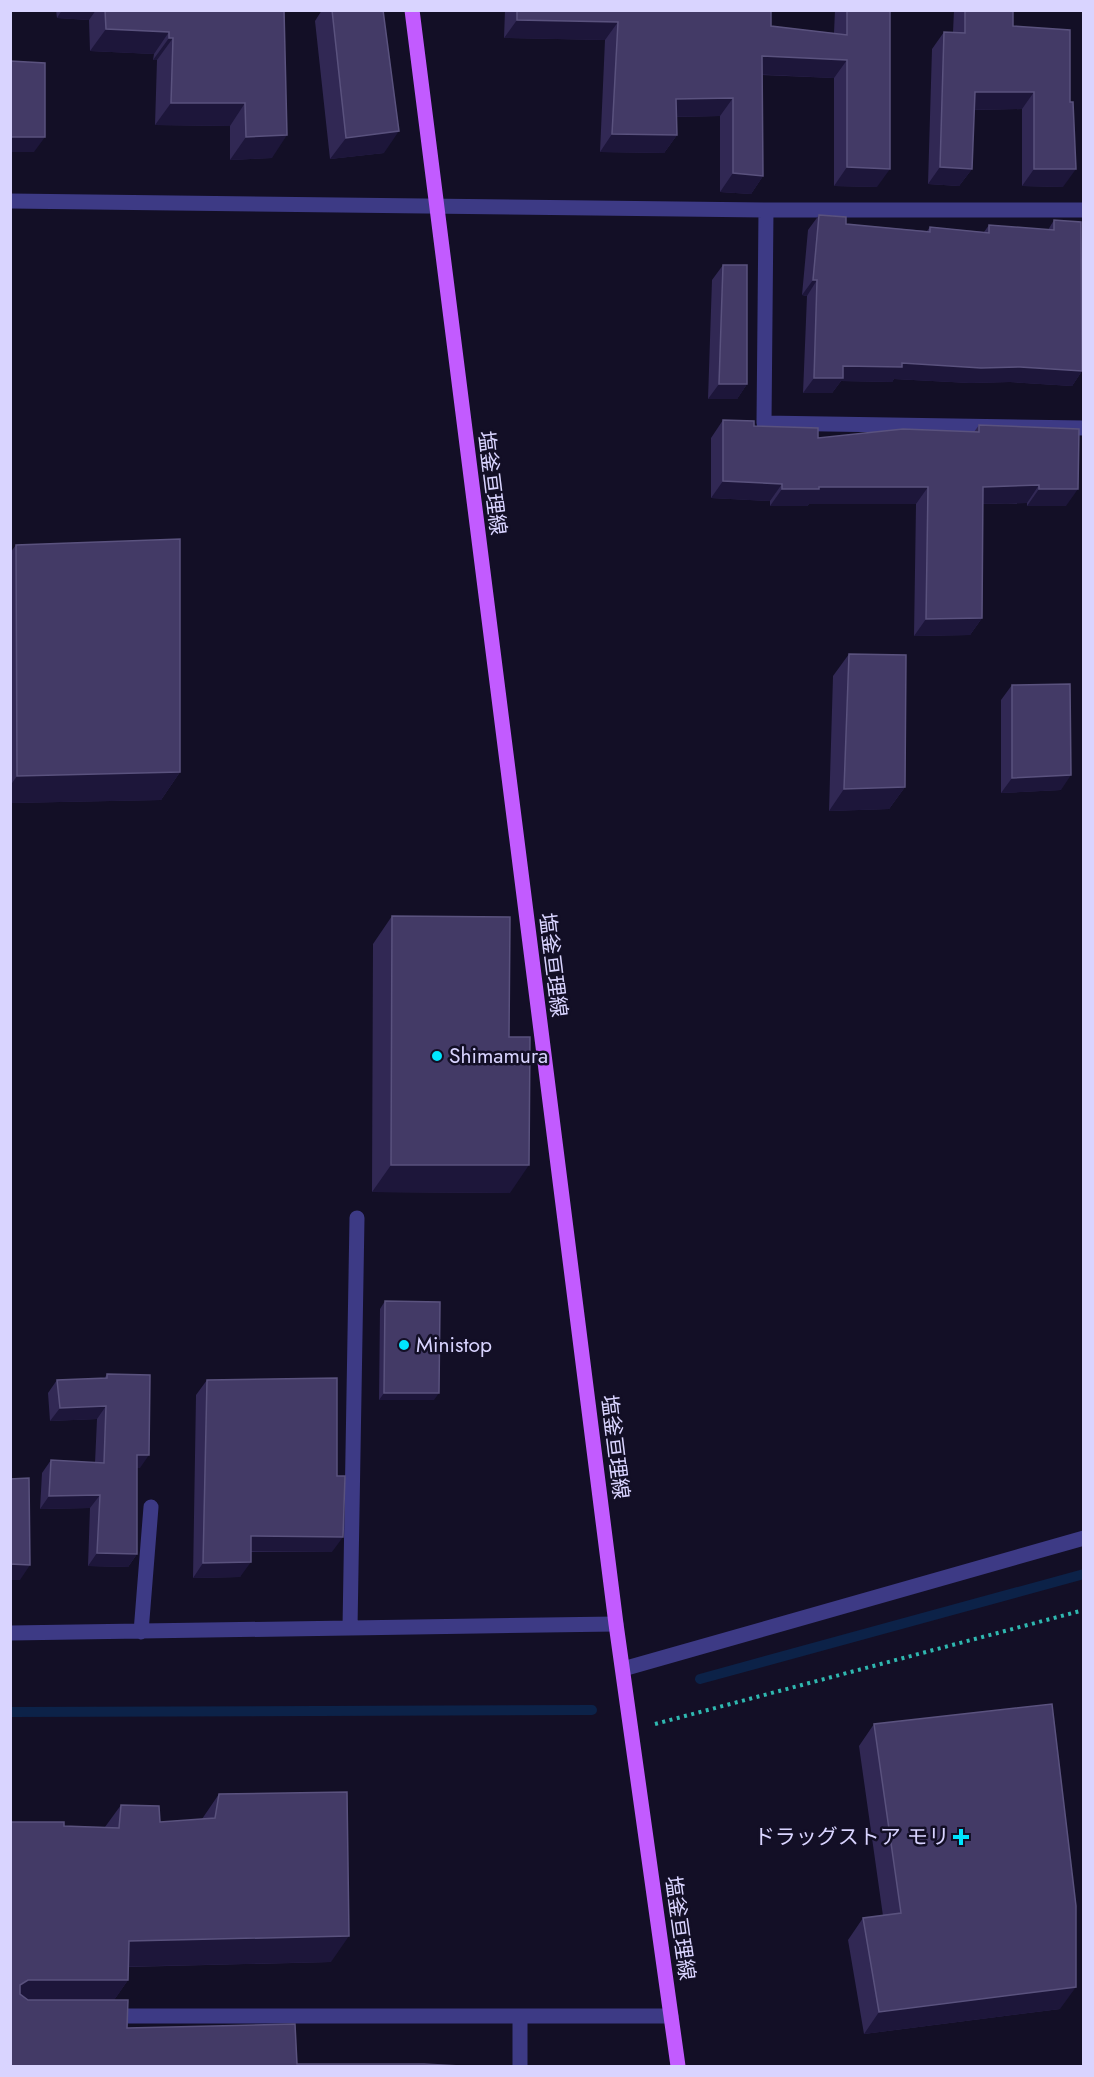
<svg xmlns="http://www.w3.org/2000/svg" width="1094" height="2077" viewBox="0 0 1094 2077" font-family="Jost,'Noto Sans JP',sans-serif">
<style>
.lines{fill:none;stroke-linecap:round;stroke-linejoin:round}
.stream{stroke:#0c2248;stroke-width:10}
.path{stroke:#2fb8b0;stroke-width:4;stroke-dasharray:3 4.5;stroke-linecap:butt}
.minor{stroke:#3d3a85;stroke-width:15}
.major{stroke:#c25bff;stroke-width:15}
.wall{fill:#312854}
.shaded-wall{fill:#1d163a}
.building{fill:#433a66;stroke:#5a527e;stroke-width:1.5}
.poi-dot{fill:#00e5ff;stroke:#130f26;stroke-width:2}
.labels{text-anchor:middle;stroke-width:5;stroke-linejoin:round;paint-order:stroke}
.street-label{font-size:21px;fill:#d9d4ff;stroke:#130f26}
.poi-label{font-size:21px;fill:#d9d4ff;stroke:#130f26;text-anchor:start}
</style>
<rect width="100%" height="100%" fill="#130f26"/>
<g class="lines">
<path class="stream" d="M 700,1679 L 1084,1574
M 10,1712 L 592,1710"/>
<path class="path" d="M 655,1724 L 1084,1610"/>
<path class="minor" d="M 10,201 L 766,210 L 1084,210
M 766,210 L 764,423 L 1084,428
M 350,1628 L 357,1218
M 141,1632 L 151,1507
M 10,1633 L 616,1624
M 623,1669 L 1084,1538
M 107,2016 L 671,2016
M 520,2016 L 520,2066"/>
<path class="major" d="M 412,10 L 616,1624 L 678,2066"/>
</g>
<path class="wall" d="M 56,10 L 284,10 L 272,158 L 230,160 L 230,126 L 155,125 L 157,60 L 153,60 L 154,54 L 90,51 L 89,20 L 57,18 Z
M 322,10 L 383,10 L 384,153 L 330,159 L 315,21 Z
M 505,10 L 771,10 L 771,26 L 834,33 L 835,10 L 890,10 L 877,187 L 834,186 L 834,78 L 762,75 L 763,176 L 751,194 L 720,192 L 720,116 L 676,117 L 677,135 L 664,153 L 600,152 L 605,40 L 504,38 Z
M 954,10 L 1013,10 L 1013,26 L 1070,30 L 1063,187 L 1022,186 L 1022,109 L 974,110 L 972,169 L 959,186 L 928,184 L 932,49 L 944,32 L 953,32 Z
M 819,215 L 846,224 L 927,231 L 930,227 L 984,232 L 989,225 L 1048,230 L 1054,220 L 1082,371 L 1072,386 L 1010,382 L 970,383 L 894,379 L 892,382 L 841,381 L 832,393 L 803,393 L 807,296 L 802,295 L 808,230 Z
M 723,265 L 747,384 L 737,399 L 708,399 L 712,280 Z
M 723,420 L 818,438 L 974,432 L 979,425 L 1066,506 L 1027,506 L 1027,503 L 983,504 L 982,618 L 970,635 L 914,636 L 916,504 L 809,504 L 807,506 L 770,506 L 770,501 L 711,498 L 711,438 Z
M 16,545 L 180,772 L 161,800 L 10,803 L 10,553 Z
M 849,654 L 905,787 L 889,809 L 829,811 L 833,676 Z
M 1012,685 L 1061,790 L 1001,793 L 1001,700 Z
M 392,916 L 509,1037 L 510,1193 L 372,1192 L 373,944 Z
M 385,1301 L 434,1400 L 379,1400 L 380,1309 Z
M 107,1374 L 140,1468 L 137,1468 L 137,1554 L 128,1567 L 88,1566 L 90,1508 L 40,1509 L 42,1473 L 51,1460 L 95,1463 L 97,1419 L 50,1421 L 48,1393 L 57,1380 L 104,1379 Z
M 207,1380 L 337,1476 L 332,1552 L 251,1552 L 240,1577 L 193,1578 L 196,1395 Z
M 874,1724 L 1060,2009 L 864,2034 L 848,1940 L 863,1918 L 883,1916 L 859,1746 Z
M 219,1794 L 331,1962 L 128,1967 L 128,1980 L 114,2000 L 127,2028 L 297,2064 L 10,2067 L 64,1826 L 105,1827 L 121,1805 L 160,1822 L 202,1819 Z"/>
<path class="shaded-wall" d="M 62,10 L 96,10 L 89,20 L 57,18 Z
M 517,20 L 618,22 L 605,40 L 504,38 Z
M 106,29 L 169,32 L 154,54 L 90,51 Z
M 169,38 L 173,38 L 157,60 L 153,60 Z
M 762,56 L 847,60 L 834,78 L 750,74 Z
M 975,92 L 1034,92 L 1022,109 L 962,110 Z
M 733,98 L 720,116 L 664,117 L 676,99 Z
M 171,103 L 245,103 L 230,126 L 155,125 Z
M 399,131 L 384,153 L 330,159 L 346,138 Z
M 612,134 L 677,135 L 664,153 L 600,152 Z
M 287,135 L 272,158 L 230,160 L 246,137 Z
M 10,137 L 45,137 L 34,152 L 10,152 Z
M 847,167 L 890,169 L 877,187 L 834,186 Z
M 940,167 L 972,169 L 959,186 L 928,184 Z
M 1034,169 L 1076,169 L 1063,187 L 1022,186 Z
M 733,173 L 763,176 L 751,194 L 720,192 Z
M 813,280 L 817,280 L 807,296 L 802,295 Z
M 902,363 L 1020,367 L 1082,371 L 1072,386 L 1010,382 L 970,383 L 894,379 L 892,382 L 841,381 L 832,393 L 803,393 L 814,378 L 843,366 Z
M 719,384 L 747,384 L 737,399 L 708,399 Z
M 723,481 L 782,484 L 770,501 L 711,498 Z
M 1039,485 L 1027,503 L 971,504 L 983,487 Z
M 819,487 L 928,487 L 916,504 L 809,504 L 807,506 L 770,506 L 782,489 Z
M 1039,489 L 1078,489 L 1066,506 L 1027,506 Z
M 982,618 L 970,635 L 914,636 L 926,619 Z
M 180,772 L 161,800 L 10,803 L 10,786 L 17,776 Z
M 1071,775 L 1061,790 L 1001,793 L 1012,778 Z
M 905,787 L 889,809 L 829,811 L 844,789 Z
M 391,1165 L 529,1165 L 510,1193 L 372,1192 Z
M 384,1393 L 439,1393 L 434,1400 L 379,1400 Z
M 106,1406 L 97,1419 L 50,1421 L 60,1408 Z
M 137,1455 L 149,1455 L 140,1468 L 128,1468 Z
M 100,1495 L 90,1508 L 40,1509 L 49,1496 Z
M 251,1536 L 343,1537 L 332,1552 L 240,1551 Z
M 97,1553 L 137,1554 L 128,1567 L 88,1566 Z
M 251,1562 L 240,1577 L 193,1578 L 203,1563 Z
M 10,1564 L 30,1565 L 20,1580 L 10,1580 Z
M 349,1936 L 331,1962 L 110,1967 L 129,1941 Z
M 28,1980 L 128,1980 L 110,2006 L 10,2006 L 20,1985 Z
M 1076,1987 L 1060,2009 L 864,2034 L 879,2012 Z"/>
<path class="building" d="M 105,10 L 284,10 L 287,135 L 246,137 L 245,103 L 171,103 L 173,38 L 169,38 L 169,32 L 106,29 Z
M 332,10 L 383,10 L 399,131 L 346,138 Z
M 517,10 L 771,10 L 771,26 L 847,35 L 847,10 L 890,10 L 890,169 L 847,167 L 847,60 L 762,56 L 763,176 L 733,173 L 733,98 L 676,99 L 677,135 L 612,134 L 618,22 L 517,20 Z
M 965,10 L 1013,10 L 1013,26 L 1070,30 L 1070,102 L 1073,102 L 1076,169 L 1034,169 L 1034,92 L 975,92 L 972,169 L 940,167 L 944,32 L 965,33 Z
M 10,61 L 45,63 L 45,137 L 10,137 Z
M 819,215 L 846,217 L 846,224 L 930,232 L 930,227 L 989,233 L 989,225 L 1054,230 L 1054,220 L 1081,222 L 1082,371 L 1020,367 L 981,368 L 902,363 L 902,367 L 843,366 L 843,378 L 814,378 L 817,280 L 813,280 Z
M 723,265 L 747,265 L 747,384 L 719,384 Z
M 723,420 L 754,421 L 754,426 L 818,428 L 818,438 L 903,429 L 979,432 L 979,425 L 1079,429 L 1078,489 L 1039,489 L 1039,485 L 983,487 L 982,618 L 926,619 L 928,487 L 819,487 L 819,489 L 782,489 L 782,484 L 723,481 Z
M 180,539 L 180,772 L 17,776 L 16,545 Z
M 849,654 L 906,655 L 905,787 L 844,789 Z
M 1070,684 L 1071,775 L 1012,778 L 1012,685 Z
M 392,916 L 510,917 L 509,1037 L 530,1037 L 529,1165 L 391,1165 Z
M 385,1301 L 440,1302 L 439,1393 L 384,1393 Z
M 107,1374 L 150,1375 L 149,1455 L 137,1455 L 137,1554 L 97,1553 L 100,1495 L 49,1496 L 51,1460 L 104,1463 L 106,1406 L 60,1408 L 57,1380 L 107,1378 Z
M 337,1378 L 337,1476 L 345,1476 L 343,1537 L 251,1536 L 251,1562 L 203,1563 L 207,1380 Z
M 29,1478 L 30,1565 L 10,1564 L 10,1479 Z
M 1052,1704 L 1076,1906 L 1076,1987 L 879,2012 L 863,1918 L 901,1913 L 874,1724 Z
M 347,1792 L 349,1936 L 129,1941 L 128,1980 L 28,1980 L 20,1985 L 20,1994 L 28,2000 L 128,2000 L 127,2028 L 295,2024 L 297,2064 L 424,2064 L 479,2067 L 10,2067 L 10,1822 L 64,1822 L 64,1826 L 119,1828 L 121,1805 L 159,1806 L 160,1822 L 215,1818 L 219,1794 Z"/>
<g class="poi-dot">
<circle cx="437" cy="1056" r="6"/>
<circle cx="404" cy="1345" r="6"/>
<path d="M958 1828h6v6h6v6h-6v6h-6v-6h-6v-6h6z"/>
</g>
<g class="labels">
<g class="street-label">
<text transform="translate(492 483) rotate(83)" y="7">塩釜亘理線</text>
<text transform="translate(553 965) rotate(83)" y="7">塩釜亘理線</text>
<text transform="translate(615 1447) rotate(83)" y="7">塩釜亘理線</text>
<text transform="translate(680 1928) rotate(82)" y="7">塩釜亘理線</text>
</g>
<g class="poi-label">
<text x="449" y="1063">Shimamura</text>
<text x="416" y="1352">Ministop</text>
<text x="949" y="1844" text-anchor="end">ドラッグストア モリ</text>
</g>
</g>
<rect width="1094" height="2077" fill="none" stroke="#d9d4ff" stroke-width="24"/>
</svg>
